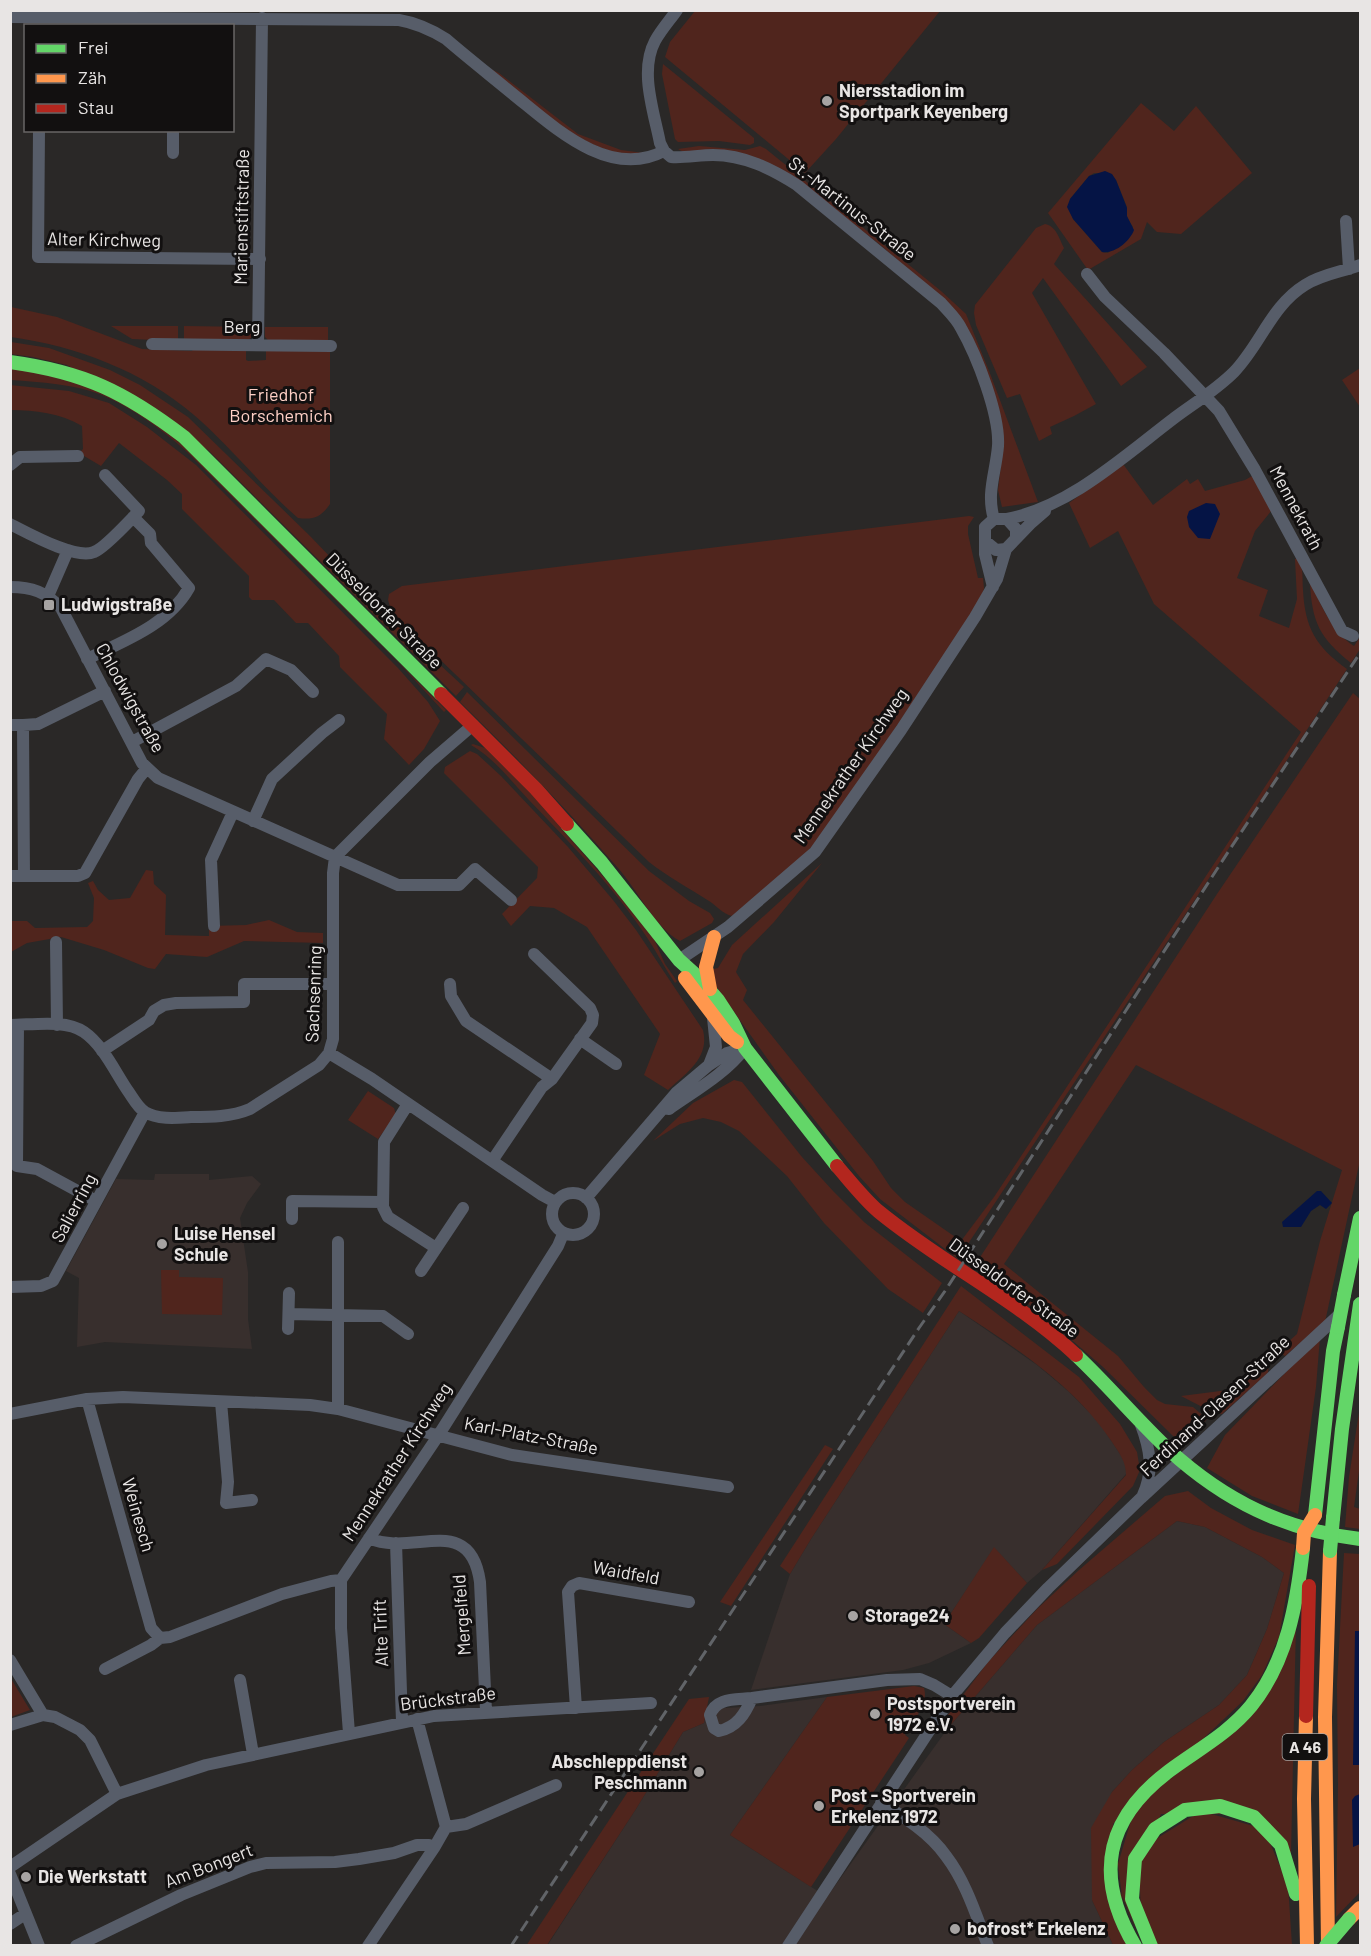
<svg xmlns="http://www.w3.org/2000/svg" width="1371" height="1956" viewBox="0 0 1371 1956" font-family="Barlow,sans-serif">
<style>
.built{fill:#382f2d}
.green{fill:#50251d;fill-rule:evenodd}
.water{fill:#051445}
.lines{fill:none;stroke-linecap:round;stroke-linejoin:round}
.street{stroke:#575d69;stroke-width:12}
.fast{stroke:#63d668;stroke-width:14}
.slow{stroke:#ff974d;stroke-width:14}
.jam{stroke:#b3261e;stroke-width:14}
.rail{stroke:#616468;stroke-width:3;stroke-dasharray:12 6;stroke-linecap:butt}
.fast-bridge{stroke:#63d668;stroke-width:14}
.slow-bridge{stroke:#ff974d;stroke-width:14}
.poi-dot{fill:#a6a3a2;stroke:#121010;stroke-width:2}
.labels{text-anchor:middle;stroke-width:6;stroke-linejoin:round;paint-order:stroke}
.shield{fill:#121010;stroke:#a8a5a4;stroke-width:1.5}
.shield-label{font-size:16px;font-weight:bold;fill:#e8e5e4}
.poi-label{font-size:18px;font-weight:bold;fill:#e8e5e4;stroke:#121010;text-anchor:start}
.street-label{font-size:18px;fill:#e8e5e4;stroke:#121010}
.park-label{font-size:18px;fill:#fed0c6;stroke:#121010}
</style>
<rect width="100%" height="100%" fill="#2a2827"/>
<path class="built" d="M 155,1174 L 209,1174 L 209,1180 L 252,1176 L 261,1184 L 247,1203 L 240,1218 L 248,1272 L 248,1319 L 252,1349 L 105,1342 L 77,1347 L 79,1278 L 66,1271 L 116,1179 L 154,1180 Z
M 959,1311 L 1037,1365 L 1068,1391 L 1099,1422 L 1126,1463 L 1126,1474 L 1042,1570 L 1027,1583 L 994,1548 L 944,1624 L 971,1643 L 929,1663 L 903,1670 L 751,1690 L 790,1574 L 811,1539 Z
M 1177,1521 L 1205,1527 L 1262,1557 L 1284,1573 L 1267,1629 L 1247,1675 L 1219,1705 L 1164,1742 L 1132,1770 L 1112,1792 L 1092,1900 L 1113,1945 L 547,1946 L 636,1809 L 683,1732 L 704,1723 L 707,1709 L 760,1706 L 827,1697 L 730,1835 L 827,1897 L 948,1728 L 1037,1625 Z"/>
<path class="green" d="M 695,11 L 695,10 L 940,11 L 836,139 L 805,173 L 665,57 L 670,42 Z
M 663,64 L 754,138 L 754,143 L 750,145 L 719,141 L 678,142 L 675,139 L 662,74 Z
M 485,66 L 499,73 L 578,134 L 621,150 L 644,153 C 593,165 523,96 485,66 Z
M 1141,103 L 1174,131 L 1196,106 L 1252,173 L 1181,234 L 1157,232 L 1147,222 L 1141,239 L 1088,270 L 1048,213 ZM 1094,173 L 1099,173 L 1116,180 L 1127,207 L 1126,216 L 1133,227 L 1108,253 L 1102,252 L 1073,219 L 1070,199 L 1089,176 Z
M 699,146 L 745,150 L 760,146 L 766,149 L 941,291 L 966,314 L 991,376 L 1038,502 L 1002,507 L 998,490 L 1003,448 L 1000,418 L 943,300 L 879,244 L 791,176 L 777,168 L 685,153 L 678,149 Z
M 1045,224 C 1056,226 1059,238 1064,248 L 1054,264 L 1147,367 L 1121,386 L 1043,278 L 1032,293 L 1096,404 L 1074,416 L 1050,427 L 1052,434 L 1039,441 L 1020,394 L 1007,398 L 976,325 L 974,313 L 975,305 L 1036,228 Z
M 11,307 L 57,317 L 142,349 L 192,351 L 193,349 L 246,350 L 246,360 L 248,361 L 266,360 L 266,350 L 330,350 L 330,504 C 321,517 314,520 298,518 C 261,486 231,447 194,415 C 143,371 76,346 11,337 Z
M 111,326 L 178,326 L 178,341 L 132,339 Z
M 184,326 L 252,327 L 252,337 L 247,341 L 184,341 Z
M 265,327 L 328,327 L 328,342 L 270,342 L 265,337 Z
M 11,342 L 49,348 L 110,370 L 140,385 L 188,417 L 310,536 L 385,614 L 464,687 L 456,696 L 208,450 L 67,365 L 33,357 L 11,354 Z
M 10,368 C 36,372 64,376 88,385 C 120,396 148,418 175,437 L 446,710 L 444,712 L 398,662 L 186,451 C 161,429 133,408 102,395 C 74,384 40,382 11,380 Z
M 1360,368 L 1360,407 L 1342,380 Z
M 10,385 L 69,391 L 109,403 L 147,427 L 196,465 L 398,668 L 428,702 L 440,721 L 424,749 L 409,765 L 384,739 L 387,714 L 340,667 L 339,656 L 308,623 L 296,623 L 274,600 L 252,600 L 249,597 L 249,576 L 182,509 L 182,494 L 167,480 L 119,443 L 101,466 L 79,453 L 83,449 L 82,426 C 60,413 35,410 11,410 Z
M 1123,464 L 1153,505 L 1187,479 L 1190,484 L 1198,479 L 1205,491 L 1245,480 L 1254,475 L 1272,510 L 1255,531 L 1237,578 L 1268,590 L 1259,616 L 1289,628 L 1297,599 L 1295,559 L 1298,558 C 1304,568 1302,578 1303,590 C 1305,628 1316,647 1347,669 L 958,1259 L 880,1199 L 859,1176 L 779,1075 L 717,988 L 709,970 L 718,968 L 732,945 L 822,863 L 774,922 L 743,954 L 736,972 L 747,990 L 743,1000 L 873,1161 L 891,1188 L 905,1202 L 961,1241 L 994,1197 L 1301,732 L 1154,604 L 1118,531 L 1090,548 L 1069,503 Z
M 969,516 L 974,517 L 968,526 L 968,534 L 978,578 L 983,578 L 984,588 L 981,600 L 826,832 L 799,860 L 732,916 C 723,914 717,906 709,901 C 689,888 668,877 649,862 L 392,613 L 388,600 L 389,594 L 402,586 Z
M 1310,583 C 1322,606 1332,632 1354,646 L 1360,637 L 1360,649 L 1351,663 C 1320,638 1312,623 1310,583 Z
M 467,692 L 649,871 L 689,901 L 710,913 L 714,919 L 712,923 L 680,941 C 655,928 637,889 618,868 C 568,810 514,755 460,702 Z
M 1353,693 L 1360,699 L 1360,1160 L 1325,1322 L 1285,1356 L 1278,1351 L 1297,1334 L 1320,1241 L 1342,1170 L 1136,1065 L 1004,1264 L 1118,1356 L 1144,1387 L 1157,1400 L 1165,1404 L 1193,1407 L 1207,1419 C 1199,1431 1185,1431 1174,1437 L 1103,1367 L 1059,1329 L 1020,1297 L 973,1268 L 1217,894 Z
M 473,744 L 485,748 L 534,797 L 615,890 L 654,939 L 665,964 L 677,981 L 675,983 C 665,969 658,954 648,939 C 615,888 570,843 528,799 C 510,780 494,758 471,745 Z
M 470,751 L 477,754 L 501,776 L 568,847 L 613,900 L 636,930 L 703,1030 C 710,1058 686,1073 668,1090 L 644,1075 L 660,1034 L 587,927 L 554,908 L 530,906 L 511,926 L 502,914 L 537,878 L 538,867 L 444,773 L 445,767 Z
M 146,870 L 153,871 L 154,884 L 166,895 L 165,935 L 209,936 L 209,926 L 246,925 L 269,920 L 297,932 L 323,933 L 323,943 L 244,941 L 207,957 L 166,954 L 155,969 L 148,968 L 104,950 L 61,937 L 27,943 L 11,952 L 11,921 L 27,921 L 35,928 L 87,927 L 93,921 L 94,898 L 88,883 L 93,881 L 98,890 L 109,900 L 130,898 Z
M 734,1080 L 742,1082 L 802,1157 L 834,1192 L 864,1222 L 942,1283 L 923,1313 L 888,1289 L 824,1223 L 787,1176 L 739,1131 L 721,1122 L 703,1118 L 680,1124 L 653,1141 L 693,1103 Z
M 368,1091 L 394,1108 L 396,1115 L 378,1139 L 348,1120 Z
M 161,1270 L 179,1270 L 179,1277 L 223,1278 L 222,1315 L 162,1314 Z
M 961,1286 L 1079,1377 L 1120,1424 L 1137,1452 L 1140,1470 L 1133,1486 L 1057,1564 L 1042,1570 L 1126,1475 C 1126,1461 1119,1453 1112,1442 C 1075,1386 1015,1347 959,1311 L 811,1539 L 790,1574 L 780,1566 Z
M 1320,1337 L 1316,1387 L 1298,1514 L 1252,1496 L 1207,1468 L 1225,1435 Z
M 1269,1358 L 1268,1373 L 1222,1414 L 1212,1412 L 1181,1396 L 1228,1390 Z
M 1360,1406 L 1360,1464 L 1354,1507 L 1360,1509 L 1360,1529 L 1345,1527 L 1349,1477 Z
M 825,1445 L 833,1449 L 731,1606 L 720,1602 Z
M 1188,1491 L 1211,1508 L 1252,1530 L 1295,1545 L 1279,1637 L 1262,1675 L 1243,1701 L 1113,1824 L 1128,1945 L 1113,1945 L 1092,1900 L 1091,1828 L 1112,1792 L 1132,1770 L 1164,1742 L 1219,1705 L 1247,1675 L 1267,1629 L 1284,1573 L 1262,1557 L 1205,1527 L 1177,1521 L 1037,1625 L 948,1728 L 945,1719 L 988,1662 L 1038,1608 L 1079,1570 L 1165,1496 Z
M 994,1547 L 1027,1583 L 979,1638 L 971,1643 L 944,1624 Z
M 1344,1553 L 1360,1554 L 1360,1892 L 1336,1917 L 1338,1784 L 1337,1685 Z
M 1296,1623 L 1291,1855 L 1260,1814 L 1161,1814 L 1126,1897 L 1136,1929 L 1114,1877 L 1136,1804 L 1222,1740 Z
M 10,1677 L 30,1710 L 11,1717 L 10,1717 Z
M 914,1686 L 924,1688 C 929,1704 913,1721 905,1735 L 909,1738 L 811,1887 L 730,1835 L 827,1697 Z
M 709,1697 L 704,1723 L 683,1732 L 636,1809 L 547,1945 L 526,1946 L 689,1699 Z
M 1201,1811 L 1264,1829 L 1288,1885 L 1292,1945 L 1157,1945 L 1141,1913 L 1139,1865 L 1148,1844 Z"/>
<path class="water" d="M 1105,171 L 1112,174 L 1116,180 L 1127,208 L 1127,216 L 1134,230 C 1130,241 1115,254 1102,252 L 1073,219 L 1067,207 L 1070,199 L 1089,176 Z
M 1206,503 L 1215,504 L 1220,514 L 1210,539 L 1198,538 L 1189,527 L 1187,517 L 1189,511 Z
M 1317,1191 L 1321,1191 L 1332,1203 L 1326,1209 L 1320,1205 L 1311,1211 L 1301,1227 L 1283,1227 L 1282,1222 Z
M 1355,1631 L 1360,1631 L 1360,1765 L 1353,1765 Z
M 1360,1794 L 1360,1844 L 1353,1847 L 1352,1800 L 1355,1796 Z"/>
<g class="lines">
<path class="street" d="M 677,10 C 670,20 661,30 655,41 C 639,71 654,112 660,143 L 664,151 L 671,157 C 685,158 699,155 713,155 C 744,155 772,169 797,185 L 941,303 C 948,311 956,318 961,328 C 977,356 1000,415 998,446 C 996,472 986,493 994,519
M 10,17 L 399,20 C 417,23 430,29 446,39 C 468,58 491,76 514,95 C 554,127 609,180 664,151
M 39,130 L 38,257 L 260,259
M 173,130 L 173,153
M 1346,221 L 1349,269
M 1087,274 L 1105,297 L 1164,353 L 1219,411 L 1255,470 L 1342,631 L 1353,636
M 152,344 L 331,346
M 258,345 L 262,18
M 10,465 L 20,457 L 78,456
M 1007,519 C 1069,507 1123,457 1173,419 C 1193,404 1216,390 1234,372 C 1261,344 1271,306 1305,285 C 1322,274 1342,272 1360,265
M 10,524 C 28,533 76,560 94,552 C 105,548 130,520 139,511 L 105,475
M 985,541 L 996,550 L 1006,549 L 1030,524 L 1045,511
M 10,587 C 32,587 46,592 61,608 L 142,763 L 158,778 L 398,885 L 459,885 L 475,869 L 511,900
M 993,587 L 985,554 L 985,527 L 994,519 L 1007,519 L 1016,529 L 1016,538
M 48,596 L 68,550
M 87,659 C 124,641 168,625 189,588 L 151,543 L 150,534 L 133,517
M 10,725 L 23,725
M 132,742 L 236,686 L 266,659 L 291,670 L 313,692
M 253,821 L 272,779 L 322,733 L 339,720
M 10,876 L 78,876 L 85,873 L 138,779 L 147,768
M 24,876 L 23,725 L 38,724 L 105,691
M 214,926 L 211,860 L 233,812
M 56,942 L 57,1025
M 679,960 L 728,927 L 815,852 L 901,730 L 975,617 L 997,579 L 1006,549
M 450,984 L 451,996 L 466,1021 L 552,1079
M 10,1025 C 32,1025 65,1019 84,1032 C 103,1045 115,1072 128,1091 C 133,1098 138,1108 145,1112 C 158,1120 177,1118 191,1117 C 211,1117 231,1117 250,1109 L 319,1065 L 329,1053 L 333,1039 L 333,873 L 335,857 L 430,762 L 473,725
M 18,1025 L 17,1166 L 37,1169 L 96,1201
M 580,1039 L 616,1064
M 102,1051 L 149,1020 L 154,1011 L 164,1005 L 176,1003 L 244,1002 L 244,984 L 333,984
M 329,1053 L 372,1079 L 542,1195 L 555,1202
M 709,1065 L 727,1053 L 745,1048
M 408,1104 L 384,1142 L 383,1207 L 388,1217 L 436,1248
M 669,1109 C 696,1090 725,1074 745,1048
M 492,1161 L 542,1087 L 552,1079 L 592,1023 L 593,1015 L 590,1008 L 534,954
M552 1214a21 21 0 1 1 42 0a21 21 0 1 1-42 0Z
M 586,1198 L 677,1092 L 709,1065 L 716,1047 L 713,1018
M 292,1219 L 292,1201 L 383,1202
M 421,1271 L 463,1208
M 10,1287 L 41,1286 L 53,1281 L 145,1112
M 289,1314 L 383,1316 L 408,1334
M 288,1329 L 289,1293
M 87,1399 L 151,1628 L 160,1638 L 170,1637 L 282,1594 L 331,1581 L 341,1580
M 221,1402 L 228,1482 L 226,1503 L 252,1500
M 338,1409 L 338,1242
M 10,1414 L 87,1399 L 123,1397 L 310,1405 L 338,1409 L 512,1455 L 728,1487
M 1141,1425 C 1150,1449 1154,1470 1143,1495
M 369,1538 C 413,1558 470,1511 480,1582 L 486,1711
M 396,1543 L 402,1722
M 10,1660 L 43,1715
M 105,1669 L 151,1645 L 160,1638
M 240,1680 L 253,1754
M 752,1698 C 736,1700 716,1697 710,1715 L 714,1728 L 719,1731 C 737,1727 745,1714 752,1698 L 887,1680 L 920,1679 L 934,1685 L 952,1696
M 576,1708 L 568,1592 L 572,1586 L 579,1583 L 689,1602
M 10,1725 L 43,1715 L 55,1717 L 80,1730 L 90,1740 L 117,1794
M 349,1733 L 341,1628 L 341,1580 L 438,1436 L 558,1246 L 563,1234
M 881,1803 C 904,1817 930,1833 946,1856 C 966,1882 976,1915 988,1946
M 446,1827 L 466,1824 L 556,1785
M 10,1867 L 117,1794 L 206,1765 L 434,1716 L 651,1703
M 10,1874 L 39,1946
M 10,1924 L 25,1914
M 76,1946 L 181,1895 L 250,1867 L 266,1863 L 335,1862 L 359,1859 L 394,1853 L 417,1845 L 429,1845 L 434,1848
M 368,1946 L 434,1848 L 446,1827 L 417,1719
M 788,1946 L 952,1696 L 1005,1633 L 1048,1588 L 1141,1498 L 1339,1315"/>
<path class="fast" d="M 10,362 C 84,372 125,392 184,437 L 441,694
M 567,824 L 602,863 L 679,960 L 699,978 L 718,1000 L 733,1023 L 745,1048 L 837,1166
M 1344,1295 L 1360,1218
M 1076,1355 C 1108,1385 1136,1419 1169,1450 C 1225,1501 1284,1530 1360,1539
M 1315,1515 L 1333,1351 L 1338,1327
M 1333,1518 L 1342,1429 L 1360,1304
M 1135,1946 C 1094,1877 1104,1820 1169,1771 C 1197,1750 1228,1734 1251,1706 C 1287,1662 1297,1603 1303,1548
M 1151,1946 L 1132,1899 L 1135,1859 L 1155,1829 L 1185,1810 L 1220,1806 L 1254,1817 L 1281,1845 L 1296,1894"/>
<path class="slow" d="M 685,978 L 729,1036 L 737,1042
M 710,989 L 706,967 L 714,937
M 1306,1716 L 1304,1799 L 1307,1946
M 1349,1919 L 1360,1908
M 1328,1946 L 1325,1717 L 1330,1551"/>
<path class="jam" d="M 441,694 L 536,789 L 567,824
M 837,1166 C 850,1181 863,1198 878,1211 C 941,1263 1016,1299 1076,1355
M 1306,1716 L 1309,1586"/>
<path class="rail" d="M 511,1946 L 919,1328 L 945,1291 L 1230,849 L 1360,653"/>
<path class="fast-bridge" d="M 1338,1327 L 1344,1295
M 1330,1551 L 1333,1518
M 1326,1946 L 1349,1919"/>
<path class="slow-bridge" d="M 1303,1548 L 1304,1533 L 1315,1515"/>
</g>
<g class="poi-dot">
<circle cx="827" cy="101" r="6"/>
<rect x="43" y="599" width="12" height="12" rx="3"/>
<circle cx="162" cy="1244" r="6"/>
<circle cx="853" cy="1616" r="6"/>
<circle cx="875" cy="1714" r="6"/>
<circle cx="699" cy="1772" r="6"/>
<circle cx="819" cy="1806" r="6"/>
<circle cx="26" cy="1877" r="6"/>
<circle cx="955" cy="1929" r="6"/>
</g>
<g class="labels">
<rect class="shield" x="1282.5" y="1734" width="45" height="26" rx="4.5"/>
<g class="shield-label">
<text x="1305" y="1753">A 46</text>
</g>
<g class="poi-label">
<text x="839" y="97">Niersstadion im<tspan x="839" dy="21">Sportpark Keyenberg</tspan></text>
<text x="61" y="611">Ludwigstraße</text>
<text x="174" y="1240">Luise Hensel<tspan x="174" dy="21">Schule</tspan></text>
<text x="865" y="1622">Storage24</text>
<text x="887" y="1710">Postsportverein<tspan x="887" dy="21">1972 e.V.</tspan></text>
<text x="687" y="1768" text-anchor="end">Abschleppdienst<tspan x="687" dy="21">Peschmann</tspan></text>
<text x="831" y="1802">Post - Sportverein<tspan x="831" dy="21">Erkelenz 1972</tspan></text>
<text x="38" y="1883">Die Werkstatt</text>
<text x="967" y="1935">bofrost* Erkelenz</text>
</g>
<g class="street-label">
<text transform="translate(852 209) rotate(38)" y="6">St.-Martinus-Straße</text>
<text transform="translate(242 217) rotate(-89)" y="6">Marienstiftstraße</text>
<text transform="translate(104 240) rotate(1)" y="6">Alter Kirchweg</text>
<text x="242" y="333">Berg</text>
<text transform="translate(1296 508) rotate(62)" y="6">Mennekrath</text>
<text transform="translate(384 611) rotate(45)" y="6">Düsseldorfer Straße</text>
<text transform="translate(130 698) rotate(61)" y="6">Chlodwigstraße</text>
<text transform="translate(851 766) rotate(-55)" y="6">Mennekrather Kirchweg</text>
<text transform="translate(314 994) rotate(-88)" y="6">Sachsenring</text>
<text transform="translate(74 1208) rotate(-62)" y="6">Salierring</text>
<text transform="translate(1014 1288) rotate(36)" y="6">Düsseldorfer Straße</text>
<text transform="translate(1215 1406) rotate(-43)" y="6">Ferdinand-Clasen-Straße</text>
<text transform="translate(531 1436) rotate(11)" y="6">Karl-Platz-Straße</text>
<text transform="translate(397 1462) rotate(-57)" y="6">Mennekrather Kirchweg</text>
<text transform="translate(138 1515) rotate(74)" y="6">Weinesch</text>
<text transform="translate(626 1573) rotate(10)" y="6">Waidfeld</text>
<text transform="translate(462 1615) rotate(-94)" y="6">Mergelfeld</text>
<text transform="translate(381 1633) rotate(-92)" y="6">Alte Trift</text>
<text transform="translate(448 1699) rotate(-7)" y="6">Brückstraße</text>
<text transform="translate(209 1866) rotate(-21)" y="6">Am Bongert</text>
</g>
<g class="park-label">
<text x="281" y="401">Friedhof<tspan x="281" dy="21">Borschemich</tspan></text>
</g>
</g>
<rect width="1371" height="1956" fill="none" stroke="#e8e5e4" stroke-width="24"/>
<rect x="24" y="24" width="210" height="108" fill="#121010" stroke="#686565" stroke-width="1.5"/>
<rect x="36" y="44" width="30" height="9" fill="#63d668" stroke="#686565" stroke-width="1.5"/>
<text x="78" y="54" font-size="18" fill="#e8e5e4">Frei</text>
<rect x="36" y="74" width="30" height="9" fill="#ff974d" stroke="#686565" stroke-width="1.5"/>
<text x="78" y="84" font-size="18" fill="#e8e5e4">Zäh</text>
<rect x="36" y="104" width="30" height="9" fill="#b3261e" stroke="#686565" stroke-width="1.5"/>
<text x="78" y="114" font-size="18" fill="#e8e5e4">Stau</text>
</svg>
